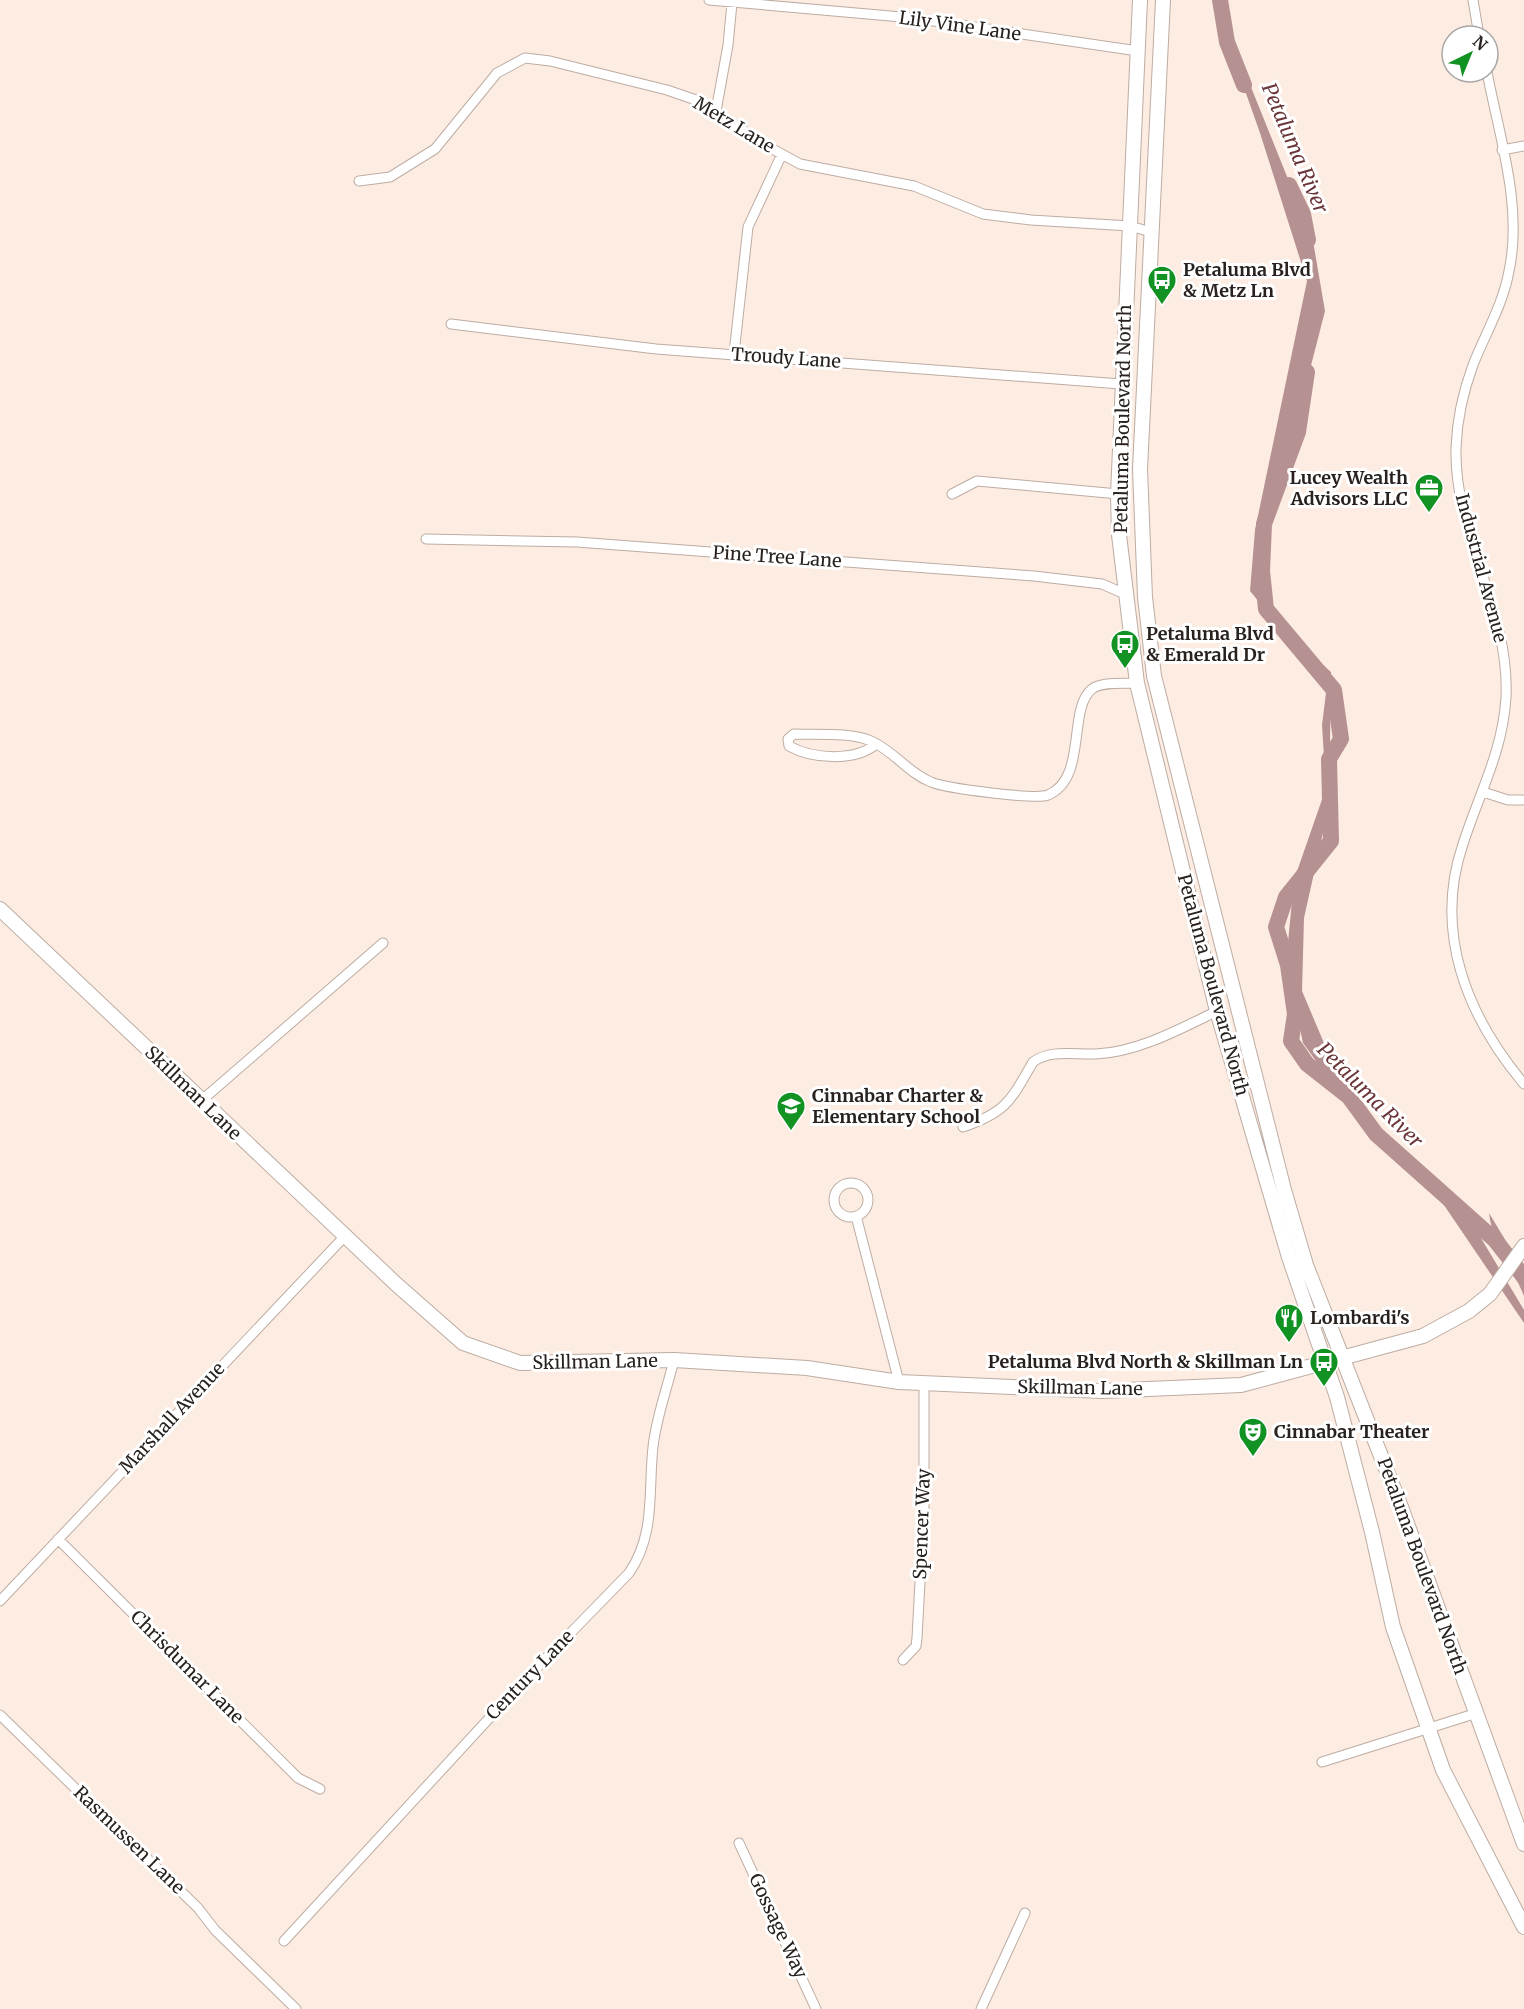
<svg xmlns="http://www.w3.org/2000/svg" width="1524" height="2009" viewBox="0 0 1524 2009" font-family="Merriweather,serif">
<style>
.water{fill:#b69192}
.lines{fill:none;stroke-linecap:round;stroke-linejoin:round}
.river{stroke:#b69192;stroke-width:16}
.street-casing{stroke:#bdaca3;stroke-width:11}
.secondary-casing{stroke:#bdaca3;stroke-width:16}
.street{stroke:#fff;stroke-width:9}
.secondary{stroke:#fff;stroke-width:14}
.labels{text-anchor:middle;stroke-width:6;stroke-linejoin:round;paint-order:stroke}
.street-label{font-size:18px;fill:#28211e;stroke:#fff}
.poi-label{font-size:18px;font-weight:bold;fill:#28211e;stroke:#fff;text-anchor:start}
.water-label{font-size:20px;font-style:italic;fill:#6a3539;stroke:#fff}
</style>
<rect width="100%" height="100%" fill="#fdece1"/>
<path class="water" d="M 1213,0 L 1225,0 L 1234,45 L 1313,241 L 1325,311 L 1277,498 L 1260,545 L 1260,592 L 1307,651 L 1331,672 L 1330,744 L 1335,779 L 1304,918 L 1302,991 L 1343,1088 L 1386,1137 L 1463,1208 L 1524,1310 L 1524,1323 L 1429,1183 L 1349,1107 L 1303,1043 L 1286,963 L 1294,880 L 1326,788 L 1322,725 L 1327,685 L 1250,591 L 1255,530 L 1307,281 L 1260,133 Z
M 1489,1213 L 1524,1271 L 1524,1296 C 1513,1268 1492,1243 1489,1213 Z"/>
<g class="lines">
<path class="river" d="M 1220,0 L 1227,42 L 1244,85
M 1289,185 L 1303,214 L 1308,240
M 1307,372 L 1298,432 L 1264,524 L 1262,571 L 1266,609 L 1334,690 L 1341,739 L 1329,759 L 1331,841 L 1286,897 L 1276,927 L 1288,965 L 1295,1014 L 1291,1041 L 1307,1064 L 1349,1097 L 1376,1134 L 1495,1240 L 1524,1277"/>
<g class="street-casing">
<path id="street" d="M 709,0 L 913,18 L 1138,51
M 1473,0 L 1479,36
M 1487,72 C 1499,136 1523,206 1509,271 C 1503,305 1485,334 1473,365 C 1463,392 1457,420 1456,448 C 1454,536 1510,609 1506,697 C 1503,751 1479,794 1463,844 C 1433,932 1467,1016 1524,1084
M 716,111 L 728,45 L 732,3
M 1502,150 L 1524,146
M 359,181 L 390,177 L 435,149 L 497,73 L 525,58 L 550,61 L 667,90 L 699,101 L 767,146 L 800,164 L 914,186 L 983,214 L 1031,220 L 1130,226 L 1151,232
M 451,324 L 656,349 L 1121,384
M 734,354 L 748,227 L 782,154
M 952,494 L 977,481 L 1118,494
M 426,539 L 577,542 L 1034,576 L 1102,584 L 1125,594
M 876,744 C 855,762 812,759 789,746 L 788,739 L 794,734 C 818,735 849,732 871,741 C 894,751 908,773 931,782 C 944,788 1035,800 1048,795 C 1088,778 1067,709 1092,689 C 1102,681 1125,684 1137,683
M 1483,792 L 1508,800 L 1524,800
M 201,1101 L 383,943
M 963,1127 C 1007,1112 1011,1100 1033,1062 C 1050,1049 1075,1055 1096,1054 C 1138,1052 1180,1029 1217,1011
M834 1200a17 17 0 1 1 34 0a17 17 0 1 1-34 0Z
M 856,1216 L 899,1382
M 58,1539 L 298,1778 L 320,1789
M 0,1601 L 345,1236
M 903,1660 L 916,1646 L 917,1638 L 924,1508 L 924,1384
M 0,1715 L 198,1908 L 215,1930 L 296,2009
M 1322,1762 L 1477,1713
M 739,1843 L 816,2009
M 284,1941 L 518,1687 L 629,1573 C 656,1534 648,1491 653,1447 C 656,1418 667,1389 674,1360
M 981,2009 L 1025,1913"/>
</g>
<g class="secondary-casing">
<path id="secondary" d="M 1140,0 L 1118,494 L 1119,535 L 1137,683 L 1217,1011 L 1289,1257 L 1337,1397 L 1372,1532 L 1393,1627 L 1443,1770 L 1524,1927
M 1163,0 L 1140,469 L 1145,597 L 1154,676 L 1284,1190 L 1306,1265 L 1401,1507 L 1524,1844
M 0,909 L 396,1284 L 463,1343 L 520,1363 L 674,1360 L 807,1368 L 899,1382 L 1102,1391 L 1241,1385 L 1423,1336 L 1469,1311 L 1490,1294 L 1524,1246"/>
</g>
<use href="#street" class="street"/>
<use href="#secondary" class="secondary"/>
</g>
<defs>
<g id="bus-pin" transform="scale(1.5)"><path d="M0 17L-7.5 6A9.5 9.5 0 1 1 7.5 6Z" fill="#129223" stroke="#fff"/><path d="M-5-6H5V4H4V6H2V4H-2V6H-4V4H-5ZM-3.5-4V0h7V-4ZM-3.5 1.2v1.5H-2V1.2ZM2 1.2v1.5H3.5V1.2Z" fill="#fff"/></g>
<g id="office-pin" transform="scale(1.5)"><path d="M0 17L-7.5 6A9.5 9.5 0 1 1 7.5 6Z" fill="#129223" stroke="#fff"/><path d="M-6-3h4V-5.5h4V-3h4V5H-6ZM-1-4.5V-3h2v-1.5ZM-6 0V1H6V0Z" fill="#fff"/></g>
<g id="school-pin" transform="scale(1.5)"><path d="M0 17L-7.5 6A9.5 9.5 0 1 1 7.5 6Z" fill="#129223" stroke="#fff"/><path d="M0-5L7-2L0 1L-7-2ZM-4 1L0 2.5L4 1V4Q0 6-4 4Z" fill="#fff"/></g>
<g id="restaurant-pin" transform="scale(1.5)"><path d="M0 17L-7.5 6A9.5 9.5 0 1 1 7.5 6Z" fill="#129223" stroke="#fff"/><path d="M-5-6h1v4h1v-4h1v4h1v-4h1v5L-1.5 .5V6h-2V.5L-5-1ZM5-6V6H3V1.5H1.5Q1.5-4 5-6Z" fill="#fff"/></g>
<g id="theatre-pin" transform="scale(1.5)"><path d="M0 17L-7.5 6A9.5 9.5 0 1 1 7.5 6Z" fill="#129223" stroke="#fff"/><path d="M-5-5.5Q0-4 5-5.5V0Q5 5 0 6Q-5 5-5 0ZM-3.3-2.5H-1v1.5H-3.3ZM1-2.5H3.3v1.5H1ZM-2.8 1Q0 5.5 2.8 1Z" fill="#fff"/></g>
</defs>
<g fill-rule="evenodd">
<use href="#bus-pin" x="1162" y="280"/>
<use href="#office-pin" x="1429" y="488"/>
<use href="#bus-pin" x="1125" y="644"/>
<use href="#school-pin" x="791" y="1106"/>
<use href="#restaurant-pin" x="1289" y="1318"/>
<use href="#bus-pin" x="1324" y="1362"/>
<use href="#theatre-pin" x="1253" y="1432"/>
</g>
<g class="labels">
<g class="street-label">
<text transform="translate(960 26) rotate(8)" y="6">Lily Vine Lane</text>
<text transform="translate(734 125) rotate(31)" y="6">Metz Lane</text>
<text transform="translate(786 358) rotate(4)" y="6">Troudy Lane</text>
<text transform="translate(1123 419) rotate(-89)" y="6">Petaluma Boulevard North</text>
<text transform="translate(777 557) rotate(4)" y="6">Pine Tree Lane</text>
<text transform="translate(1481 568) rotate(75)" y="6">Industrial Avenue</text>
<text transform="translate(1213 985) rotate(75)" y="6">Petaluma Boulevard North</text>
<text transform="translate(193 1093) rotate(44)" y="6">Skillman Lane</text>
<text transform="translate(595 1362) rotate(-1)" y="6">Skillman Lane</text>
<text transform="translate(1080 1388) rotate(1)" y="6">Skillman Lane</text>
<text transform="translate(172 1418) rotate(-47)" y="6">Marshall Avenue</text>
<text transform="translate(922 1524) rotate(-88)" y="6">Spencer Way</text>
<text transform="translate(1422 1566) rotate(70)" y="6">Petaluma Boulevard North</text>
<text transform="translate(187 1667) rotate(45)" y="6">Chrisdumar Lane</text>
<text transform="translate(530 1675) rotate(-46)" y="6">Century Lane</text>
<text transform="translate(129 1840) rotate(44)" y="6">Rasmussen Lane</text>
<text transform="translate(778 1926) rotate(65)" y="6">Gossage Way</text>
</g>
<g class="poi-label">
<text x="1183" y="276">Petaluma Blvd<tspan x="1183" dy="21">&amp; Metz Ln</tspan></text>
<text x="1408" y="484" text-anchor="end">Lucey Wealth<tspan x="1408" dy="21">Advisors LLC</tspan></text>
<text x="1146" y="640">Petaluma Blvd<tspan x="1146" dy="21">&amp; Emerald Dr</tspan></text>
<text x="812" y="1102">Cinnabar Charter &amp;<tspan x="812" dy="21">Elementary School</tspan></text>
<text x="1310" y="1324">Lombardi's</text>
<text x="1303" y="1368" text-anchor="end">Petaluma Blvd North &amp; Skillman Ln</text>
<text x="1274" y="1438">Cinnabar Theater</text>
</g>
<g class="water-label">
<text transform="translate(1295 148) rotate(67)" y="7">Petaluma River</text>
<text transform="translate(1370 1095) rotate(45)" y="7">Petaluma River</text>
</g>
</g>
<g transform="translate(1470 54) rotate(43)"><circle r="28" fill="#ffffff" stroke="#a9a6a5" stroke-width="1.5"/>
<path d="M0-4.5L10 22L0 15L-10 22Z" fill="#129223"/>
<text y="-9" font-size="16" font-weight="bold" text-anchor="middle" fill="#28211e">N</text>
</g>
</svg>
